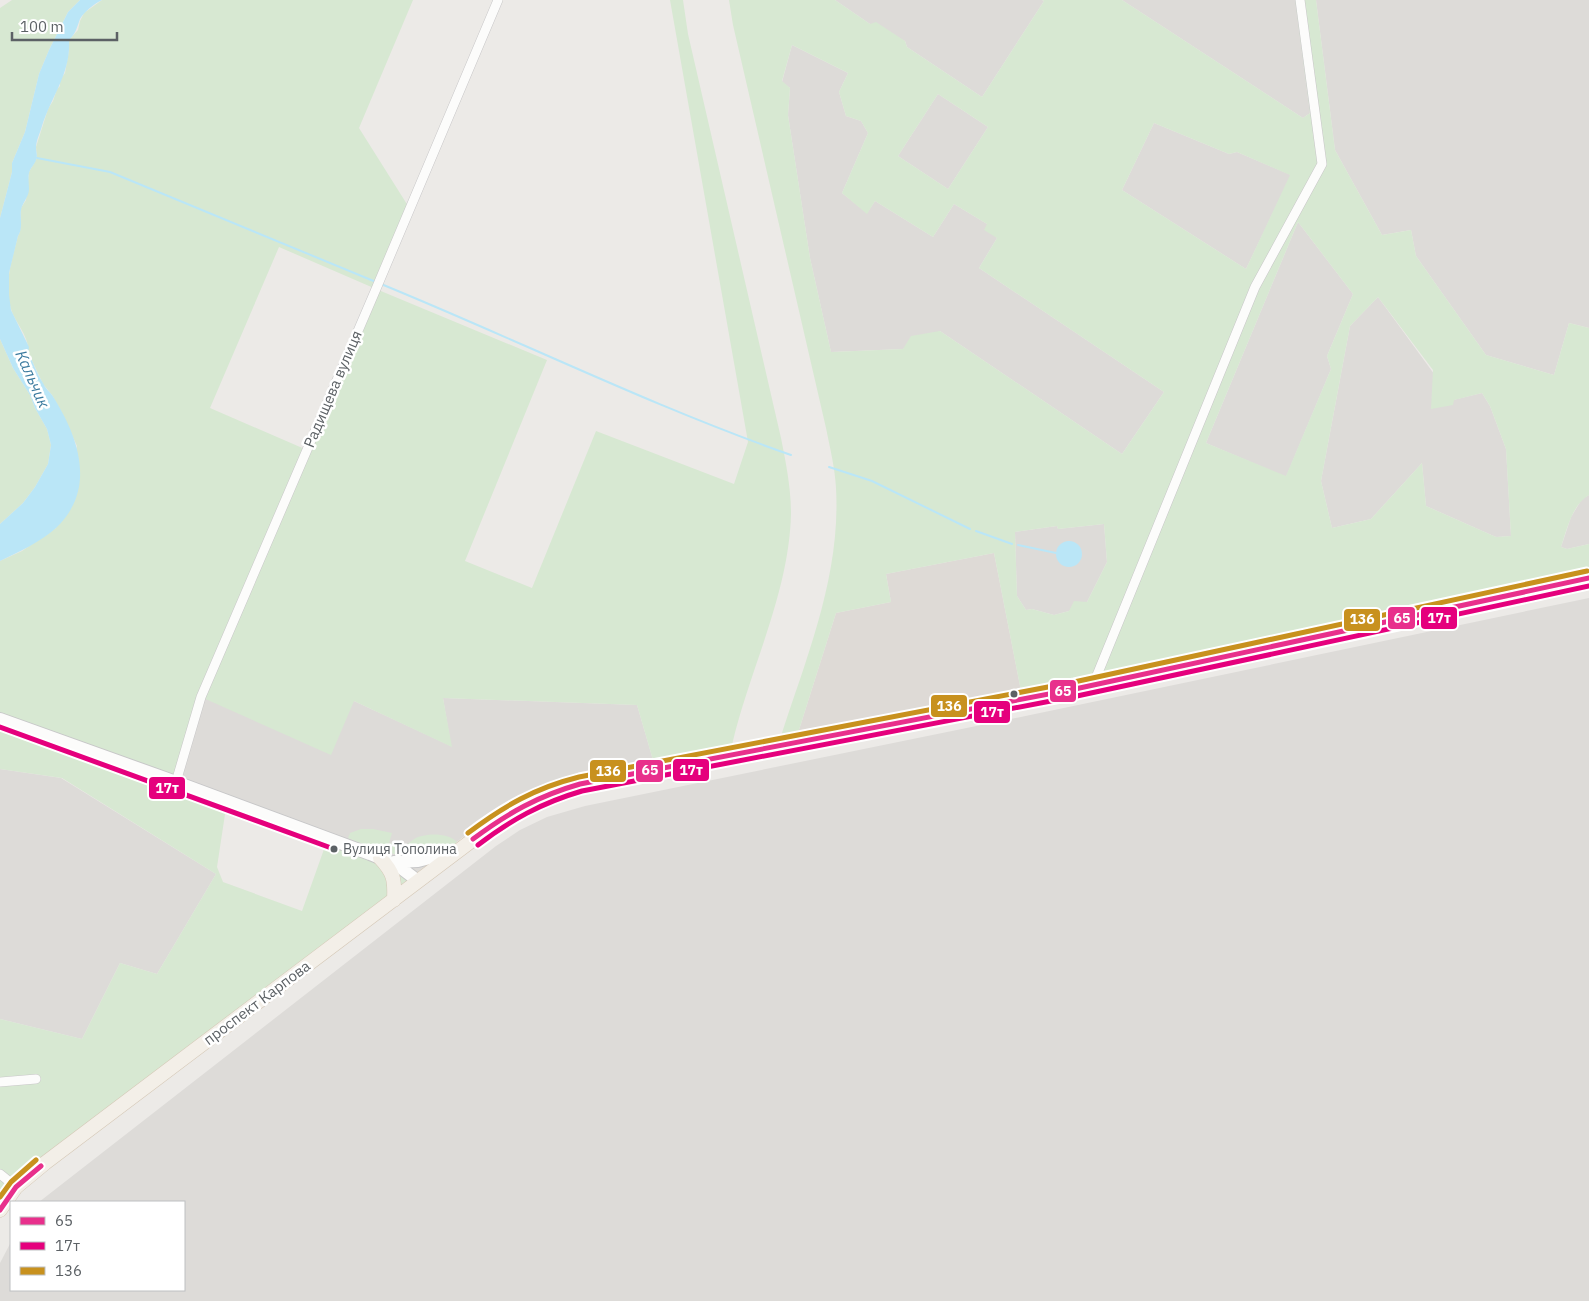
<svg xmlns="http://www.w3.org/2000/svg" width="1589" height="1301" viewBox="0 0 1589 1301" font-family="'IBM Plex Sans',sans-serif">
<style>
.industrial{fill:#dddbd8}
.education{fill:#dedad6}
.green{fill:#d7e8d2;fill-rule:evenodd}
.water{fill:#bae6f7}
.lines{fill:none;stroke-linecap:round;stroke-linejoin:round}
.stream{stroke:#bae6f7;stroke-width:2}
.minor-casing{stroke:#c8c7c8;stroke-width:10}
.secondary-casing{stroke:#c7c7c8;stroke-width:14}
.primary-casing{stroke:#d4c7b5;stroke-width:15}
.minor{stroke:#fcfcfb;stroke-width:9}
.secondary{stroke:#fcfcfb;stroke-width:12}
.primary{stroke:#f3efe8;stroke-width:14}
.bus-1-casing{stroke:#fff;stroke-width:9}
.bus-2-casing{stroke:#fff;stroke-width:9}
.bus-3-casing{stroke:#fff;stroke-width:9}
.bus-1{stroke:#e8308c;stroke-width:5}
.bus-2{stroke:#e5007d;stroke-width:5}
.bus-3{stroke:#c8911e;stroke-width:5}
.bus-dot{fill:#5c6165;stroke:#fff;stroke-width:2}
.labels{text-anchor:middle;stroke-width:5;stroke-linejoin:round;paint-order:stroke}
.bus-label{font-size:14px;fill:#5c6165;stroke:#fff;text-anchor:start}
.street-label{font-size:15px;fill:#5c6165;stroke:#fff}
.water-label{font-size:16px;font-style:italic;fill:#3c7b9f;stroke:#fff}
.line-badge{stroke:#fff;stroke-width:2}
.badge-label{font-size:14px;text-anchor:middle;font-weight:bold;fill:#fff}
</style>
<rect width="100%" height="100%" fill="#eceae7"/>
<path class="industrial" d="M 835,0 L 1042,0 L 1044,1 L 982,97 L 907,47 L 905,41 L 870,24 Z
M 1122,0 L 1295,0 L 1310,113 L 1303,118 Z
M 1316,0 L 1589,0 L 1589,328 L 1569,323 L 1554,375 L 1486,355 L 1416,256 L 1411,230 L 1382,235 L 1335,150 Z
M 792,45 L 848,73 L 839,92 L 846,116 L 861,121 L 868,133 L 842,193 L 867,213 L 875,201 L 933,237 L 954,204 L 987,224 L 997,238 L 979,268 L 1164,392 L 1122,454 L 940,331 L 903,349 L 831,352 L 810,258 L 788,115 L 790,88 L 782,82 Z
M 938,94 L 988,127 L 948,189 L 898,156 Z
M 1154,123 L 1229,154 L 1237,152 L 1291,175 L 1246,269 L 1122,190 Z
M 1298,222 L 1353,294 L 1327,356 L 1331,369 L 1286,477 L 1206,443 Z
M 1378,297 L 1453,400 L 1482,393 L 1490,406 L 1506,449 L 1511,536 L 1496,537 L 1426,506 L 1422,463 L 1371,519 L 1332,528 L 1321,481 L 1350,326 Z
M 1589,495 L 1589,544 L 1567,549 L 1561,547 L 1571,517 L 1582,499 Z
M 1104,524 L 1107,562 L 1087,602 L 1069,611 L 1054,615 L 1032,609 L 1026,610 L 1017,596 L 1015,532 L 1057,526 L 1058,529 Z
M 1589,598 L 1589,1301 L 0,1301 L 0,1263 L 11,1242 L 11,1290 L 184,1290 L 184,1202 L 39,1202 L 496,846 L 520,830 L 547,817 L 585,806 L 1035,714 Z
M 201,697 L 354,701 L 451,746 L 443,698 L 637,705 L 653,760 L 563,778 L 530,790 L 508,802 L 417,873 L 176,782 Z
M 0,769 L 61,778 L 216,874 L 157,974 L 120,963 L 82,1039 L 0,1019 Z"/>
<path class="education" d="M 994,553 L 1021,691 L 798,733 L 836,613 L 891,602 L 886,574 Z"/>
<path class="green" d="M 12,0 L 80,0 L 68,12 L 49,50 L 39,74 L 25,132 L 12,163 L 12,172 L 0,218 L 0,8 Z
M 102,0 L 413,0 L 359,128 L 410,209 L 376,289 L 547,360 L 465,561 L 532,588 L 596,431 L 734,484 L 748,442 L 670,0 L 683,0 L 688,34 L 781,438 C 786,463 791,488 791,514 C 789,594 750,668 732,745 L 653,760 L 637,705 L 443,698 L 452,747 L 354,701 L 331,755 L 201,697 L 176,781 L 227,801 L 217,867 L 223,882 L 302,911 L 328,838 L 417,873 L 391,896 L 11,1183 L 0,1196 L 0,1019 L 82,1039 L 120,963 L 157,974 L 216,874 L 62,778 L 0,769 L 0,561 L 22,551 L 56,528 L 77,446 L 62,413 L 52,395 L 43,384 L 28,352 C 30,337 15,323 11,309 C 3,285 12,260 18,236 L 20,232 L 21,208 L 26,200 L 29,172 L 37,158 L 36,147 L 48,109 L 53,101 L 57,89 L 60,86 L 60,80 L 65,73 L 69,50 L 69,40 L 78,30 L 80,21 L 84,13 ZM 279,247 L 376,289 L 307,450 L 210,408 Z
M 729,0 L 835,0 L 870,24 L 876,22 L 905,41 L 907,47 L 982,97 L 1044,1 L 1042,0 L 1122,0 L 1303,118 L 1310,113 L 1295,0 L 1316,0 L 1335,150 L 1382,235 L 1411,230 L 1416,256 L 1486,355 L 1554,375 L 1569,323 L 1589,328 L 1589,495 C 1572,505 1567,529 1561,547 L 1567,549 L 1589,544 L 1589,570 L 1021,691 L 994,553 L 886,574 L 891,602 L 836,613 L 798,733 L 781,736 C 807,656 841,575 836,488 C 835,468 830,448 826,428 L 733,25 ZM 792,45 L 848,73 L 839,92 L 846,116 L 861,121 L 868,133 L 842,193 L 867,214 L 875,201 L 933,237 L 954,204 L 987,224 L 984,230 L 997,238 L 979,268 L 1164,392 L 1122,454 L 940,331 L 911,336 L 903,349 L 831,352 L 810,258 L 788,115 L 790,88 L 782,81 ZM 938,94 L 988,127 L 948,189 L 898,156 ZM 1154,123 L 1229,154 L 1237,152 L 1290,175 L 1246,269 L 1122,190 ZM 1298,222 L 1353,294 L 1327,356 L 1331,369 L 1286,476 L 1206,443 ZM 1378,297 L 1433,370 L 1431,409 L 1453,405 L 1454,400 L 1482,393 L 1490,406 L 1506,449 L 1511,536 L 1496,537 L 1426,506 L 1422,463 L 1371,519 L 1332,528 L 1321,481 L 1350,326 ZM 1104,524 L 1107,562 L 1087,602 L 1074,601 L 1069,611 L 1054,615 L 1032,609 L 1026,610 L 1017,596 L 1015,532 L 1057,526 L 1058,529 Z
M 0,339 L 13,368 L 30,395 L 35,408 L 47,429 L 51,445 L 48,464 L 35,487 L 23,503 L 0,524 Z
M 361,829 L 373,829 L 392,833 L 389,843 L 404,847 C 409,843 415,837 422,836 C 432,833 450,834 457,842 L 447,850 L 433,854 L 401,857 L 380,848 L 376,850 L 348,838 L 350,833 Z"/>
<path class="water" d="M 80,0 L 102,0 C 95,3 84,12 80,19 C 77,27 76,33 69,40 C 71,73 52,95 42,126 C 40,133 36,141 36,148 C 36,152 38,156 36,160 C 35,164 30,168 29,173 C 28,178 29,184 29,189 C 29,197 22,203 21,210 C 20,219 23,229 18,236 L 9,273 L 9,295 L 11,310 L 29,347 L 28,352 C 33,362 37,374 43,383 C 45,388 49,391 52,395 C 79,437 97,489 56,528 C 42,541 17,553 0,561 L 0,524 L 23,503 L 35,487 L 48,464 L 51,445 L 47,429 L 35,408 L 30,395 L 13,368 L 0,339 L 0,218 L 12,172 L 12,163 L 25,132 L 39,74 L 49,50 L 68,12 Z
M1056 554a13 13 0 1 1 26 0a13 13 0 1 1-26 0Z"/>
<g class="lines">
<path class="stream" d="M 37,158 L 110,172 L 376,282
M 381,284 C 518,340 651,406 791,455
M 829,467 L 872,481 L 970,529
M 976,531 L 1012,544
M 1018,545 L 1056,553"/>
<g class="minor-casing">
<path id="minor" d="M 1093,685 L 1255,287 L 1322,164 L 1300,0
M 176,782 L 201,697 L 376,289 L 498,0
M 0,1082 L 36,1079
M 0,1174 L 16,1187"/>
</g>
<g class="secondary-casing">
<path id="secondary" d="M 0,719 L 176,782 L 370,854 L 397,865 L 418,881
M 394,862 L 418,861 L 457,851"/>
</g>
<g class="primary-casing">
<path id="primary" d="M 380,858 C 394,873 395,880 394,900
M 0,1210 L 16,1187 L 45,1163 L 499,820 C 524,802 550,792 580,784 L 1075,689 L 1589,578"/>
</g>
<use href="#minor" class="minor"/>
<use href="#secondary" class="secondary"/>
<use href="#primary" class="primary"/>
<g class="bus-1-casing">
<path id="bus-1" d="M 473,839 C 508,813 538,796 580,784 L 1075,689 L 1589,578
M 0,1210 L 16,1187 L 41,1166"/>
</g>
<g class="bus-2-casing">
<path id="bus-2" d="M 0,727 L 334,849
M 478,845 C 511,820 541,803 582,791 L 1077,696 L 1589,586"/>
</g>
<g class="bus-3-casing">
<path id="bus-3" d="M 468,833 C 504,806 535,788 579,777 L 1074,682 L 1587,571
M 0,1197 L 11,1182 L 36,1160"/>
</g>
<use href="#bus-1" class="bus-1"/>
<use href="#bus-2" class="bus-2"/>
<use href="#bus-3" class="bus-3"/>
</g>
<g class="bus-dot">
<circle cx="1014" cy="694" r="4.5"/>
<circle cx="334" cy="849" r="4.5"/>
</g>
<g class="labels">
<g class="bus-label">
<text x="343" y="854">Вулиця Тополина</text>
</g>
<g class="street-label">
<text transform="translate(333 389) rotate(-67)" y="5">Радищева вулиця</text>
<text transform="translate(257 1003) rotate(-37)" y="5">проспект Карпова</text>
</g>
<g class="water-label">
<text transform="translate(33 379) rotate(66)" y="6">Кальчик</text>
</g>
</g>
<g class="line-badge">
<rect x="1420" y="606" width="38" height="24" rx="5" fill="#e5007d"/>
<rect x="1387" y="606" width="29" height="24" rx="5" fill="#e8308c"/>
<rect x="1343" y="608" width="38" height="24" rx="5" fill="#c8911e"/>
<rect x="1049" y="679" width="28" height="24" rx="5" fill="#e8308c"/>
<rect x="930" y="694" width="38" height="24" rx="5" fill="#c8911e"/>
<rect x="973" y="700" width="38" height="24" rx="5" fill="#e5007d"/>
<rect x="672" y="758" width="38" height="24" rx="5" fill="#e5007d"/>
<rect x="635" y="759" width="29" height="24" rx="5" fill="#e8308c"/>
<rect x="589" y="759" width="38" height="24" rx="5" fill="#c8911e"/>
<rect x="148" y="776" width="38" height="24" rx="5" fill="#e5007d"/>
</g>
<g class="badge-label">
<text x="1439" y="623">17т</text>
<text x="1402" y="623">65</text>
<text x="1362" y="624">136</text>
<text x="1063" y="696">65</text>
<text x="949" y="711">136</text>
<text x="992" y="717">17т</text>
<text x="691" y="775">17т</text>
<text x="650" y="775">65</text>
<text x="608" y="776">136</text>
<text x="167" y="793">17т</text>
</g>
<rect x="10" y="1201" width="175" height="90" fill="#ffffff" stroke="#bec0c1"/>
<rect x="20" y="1217" width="25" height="8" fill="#e8308c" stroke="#bec0c1"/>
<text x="55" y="1226" font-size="15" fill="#5c6165">65</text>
<rect x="20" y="1242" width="25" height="8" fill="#e5007d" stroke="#bec0c1"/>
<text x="55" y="1251" font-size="15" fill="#5c6165">17т</text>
<rect x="20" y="1267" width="25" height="8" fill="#c8911e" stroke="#bec0c1"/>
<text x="55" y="1276" font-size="15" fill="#5c6165">136</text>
<path d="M12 32v8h105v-8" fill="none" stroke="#5c6165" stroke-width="2.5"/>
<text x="20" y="32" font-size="15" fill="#5c6165" stroke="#ffffff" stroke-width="4" paint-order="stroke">100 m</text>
</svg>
